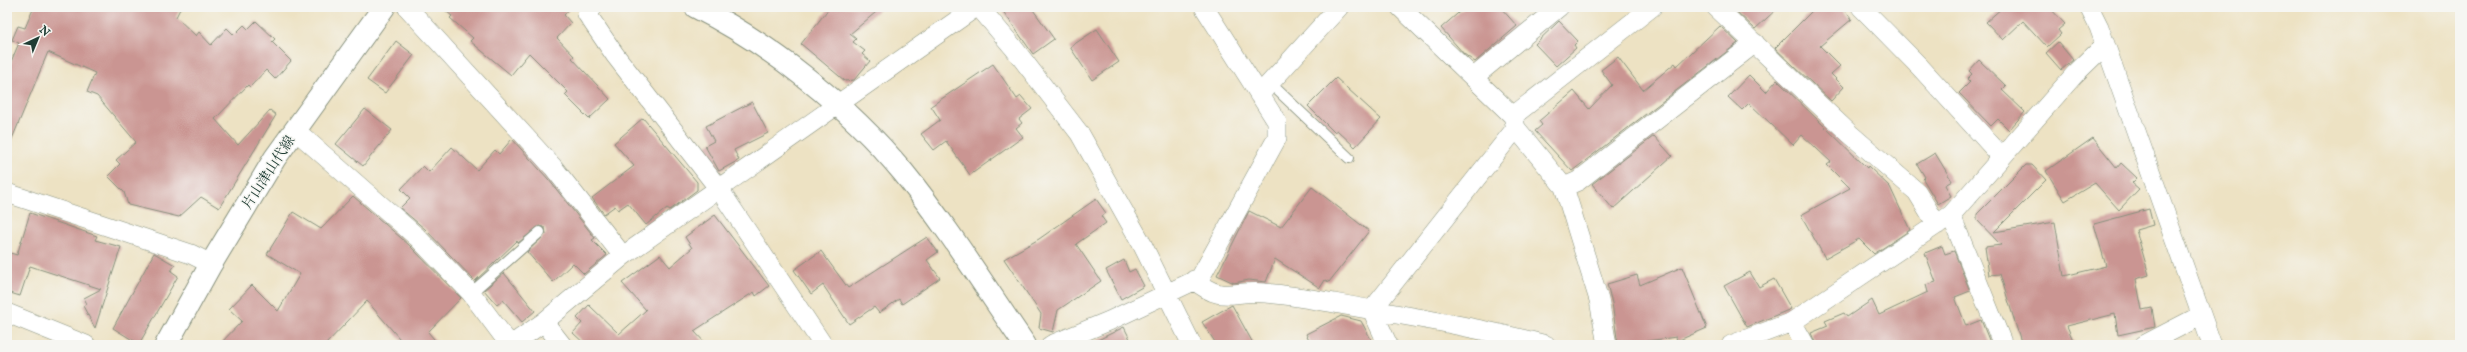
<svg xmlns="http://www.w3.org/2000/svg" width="2467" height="352" viewBox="0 0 2467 352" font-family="'IM FELL English','Noto Serif JP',serif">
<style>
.building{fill:#ca9592}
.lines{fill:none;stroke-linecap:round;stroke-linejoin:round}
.service-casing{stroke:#86907c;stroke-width:12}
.minor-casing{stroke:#86907c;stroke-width:20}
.tertiary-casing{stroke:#86907c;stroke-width:24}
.secondary-casing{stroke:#86907c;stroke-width:24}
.service{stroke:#fff;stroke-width:10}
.minor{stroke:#fff;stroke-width:19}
.tertiary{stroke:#fff;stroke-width:22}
.secondary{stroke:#fff;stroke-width:22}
.labels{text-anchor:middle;stroke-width:3;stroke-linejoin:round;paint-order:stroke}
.street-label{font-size:14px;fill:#1f3d34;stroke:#f6f6f2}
</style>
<rect width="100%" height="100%" fill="#f6f6f2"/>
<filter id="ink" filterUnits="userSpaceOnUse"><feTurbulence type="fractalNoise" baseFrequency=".025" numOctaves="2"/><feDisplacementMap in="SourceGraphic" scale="8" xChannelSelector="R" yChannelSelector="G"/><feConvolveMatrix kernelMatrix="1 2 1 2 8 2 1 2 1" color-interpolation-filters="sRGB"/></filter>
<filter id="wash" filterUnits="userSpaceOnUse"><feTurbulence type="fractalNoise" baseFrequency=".012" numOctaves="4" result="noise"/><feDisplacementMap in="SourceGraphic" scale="16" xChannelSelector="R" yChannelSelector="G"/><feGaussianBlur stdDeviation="0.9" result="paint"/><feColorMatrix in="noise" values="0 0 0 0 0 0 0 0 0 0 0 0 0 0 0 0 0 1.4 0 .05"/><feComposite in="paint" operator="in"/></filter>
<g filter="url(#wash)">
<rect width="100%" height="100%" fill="#ede2c3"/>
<g id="blocks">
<path class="building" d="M 34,7 L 181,7 L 176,17 L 196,36 L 199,32 L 211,45 L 227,28 L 234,35 L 244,25 L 248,29 L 256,21 L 275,39 L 272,42 L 291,61 L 275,79 L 266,70 L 250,87 L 248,85 L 215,119 L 238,145 L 270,110 L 276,115 L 219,208 L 201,197 L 179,217 L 128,205 L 124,192 L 108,176 L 120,164 L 116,160 L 136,142 L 97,96 L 87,92 L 95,73 L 48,52 L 7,151 L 7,71 L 19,43 L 12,40 L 18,26 L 25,28 Z
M 441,7 L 571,7 L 564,15 L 571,23 L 557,38 L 574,56 L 572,58 L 610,99 L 589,119 L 565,95 L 568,92 L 529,53 L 511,75 L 470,41 L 473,38 L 450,18 L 452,16 Z
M 830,7 L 882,7 L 850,34 L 856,39 L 853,42 L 865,51 L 862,54 L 870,61 L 854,80 L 845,81 L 801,44 Z
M 1000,7 L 1031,7 L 1054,39 L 1033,54 Z
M 1465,7 L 1500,7 L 1517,26 L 1475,62 L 1464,54 L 1441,28 Z
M 1741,7 L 1779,7 L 1755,29 L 1736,11 Z
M 1816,7 L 1842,7 L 1852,19 L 1820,46 L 1840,66 L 1831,74 L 1844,87 L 1831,101 L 1775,48 Z
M 2003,7 L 2049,7 L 2065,24 L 2058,30 L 2061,34 L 2047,47 L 2023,21 L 2003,40 L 1986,22 Z
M 1559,21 L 1578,41 L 1574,45 L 1576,48 L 1556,66 L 1535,44 Z
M 1720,26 L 1738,43 L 1572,171 L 1535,131 L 1542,125 L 1539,121 L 1574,91 L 1589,109 L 1612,85 L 1601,70 L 1618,57 L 1643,90 L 1675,63 L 1677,66 Z
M 1097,29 L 1119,62 L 1092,80 L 1070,47 Z
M 396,41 L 414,55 L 385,93 L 367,80 Z
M 2058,42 L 2073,60 L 2061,70 L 2046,53 Z
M 1979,60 L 2006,86 L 2002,90 L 2025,112 L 2009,130 L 1998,119 L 1991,126 L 1959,93 L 1970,82 L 1967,79 L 1972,74 L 1969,71 Z
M 993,64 L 1017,99 L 1021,96 L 1032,109 L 1019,119 L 1022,123 L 1016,128 L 1023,137 L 970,175 L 946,141 L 934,150 L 921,134 L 940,120 L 931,106 Z
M 1749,75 L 1766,92 L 1777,80 L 1867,168 L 1868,166 L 1890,187 L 1910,230 L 1874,254 L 1859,239 L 1825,258 L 1801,215 L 1850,188 L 1827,165 L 1831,162 L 1802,135 L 1793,145 L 1749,103 L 1742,110 L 1728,97 Z
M 1336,78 L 1381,119 L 1355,147 L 1337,130 L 1334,132 L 1308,106 Z
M 752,102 L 768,133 L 734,150 L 739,160 L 719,171 L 705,146 L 714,141 L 706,126 Z
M 365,109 L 392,130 L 363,166 L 336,144 Z
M 643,118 L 697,182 L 697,190 L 670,210 L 667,208 L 646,225 L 628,203 L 618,210 L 615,206 L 604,214 L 592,198 L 634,166 L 614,143 Z
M 1654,136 L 1672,156 L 1613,209 L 1592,184 Z
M 2093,138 L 2117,168 L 2121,163 L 2137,178 L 2132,183 L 2139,189 L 2119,210 L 2095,183 L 2065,201 L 2046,171 Z
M 512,139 L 549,180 L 595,238 L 592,240 L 607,255 L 584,274 L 573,263 L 553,282 L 527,252 L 546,234 L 545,228 L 539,226 L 518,243 L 517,241 L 475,281 L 425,229 L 400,208 L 410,198 L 401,189 L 423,166 L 429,172 L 452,147 L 477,170 L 495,150 L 499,154 Z
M 1935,153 L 1952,181 L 1945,185 L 1951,196 L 1938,204 L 1923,179 L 1925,177 L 1917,164 Z
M 2026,165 L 2032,165 L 2046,180 L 1994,232 L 2055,222 L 2064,276 L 2106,266 L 2094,224 L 2149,209 L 2153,225 L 2136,230 L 2149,275 L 2136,279 L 2142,310 L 2152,308 L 2155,327 L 2118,335 L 2115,314 L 2067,326 L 2075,345 L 2022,345 L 2000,274 L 1989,275 L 1985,247 L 2001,245 L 1977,220 L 1977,214 Z
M 1312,187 L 1369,231 L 1329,282 L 1325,280 L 1320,288 L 1275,259 L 1266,282 L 1249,280 L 1234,283 L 1217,275 L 1249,211 L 1281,227 Z
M 353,196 L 409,245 L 461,298 L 428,332 L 439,345 L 405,345 L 367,301 L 325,345 L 219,345 L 242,321 L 229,309 L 252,285 L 278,311 L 300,274 L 267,254 L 293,212 L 321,229 Z
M 1096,199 L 1106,213 L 1101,216 L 1106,223 L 1076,244 L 1101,281 L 1058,310 L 1053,332 L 1039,328 L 1041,314 L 1004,259 L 1039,239 Z
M 30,213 L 97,236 L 95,240 L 121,247 L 95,328 L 83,306 L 87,304 L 84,298 L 101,289 L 30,266 L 20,296 L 7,292 L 7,252 L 17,255 Z
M 715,215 L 769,286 L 756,296 L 754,292 L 694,331 L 707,345 L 586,345 L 573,333 L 582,323 L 577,318 L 589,305 L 619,334 L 646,310 L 622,283 L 660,255 L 670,267 L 692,248 L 685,237 Z
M 927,237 L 938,252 L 927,260 L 940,278 L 902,304 L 899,299 L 879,313 L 874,307 L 849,324 L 823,285 L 811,294 L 794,270 L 821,251 L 848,288 Z
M 1942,246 L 1945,254 L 1954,251 L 1970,291 L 1955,297 L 1966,326 L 1981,320 L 1991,345 L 1816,345 L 1811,333 L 1828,326 L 1825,321 L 1844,313 L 1847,317 L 1872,300 L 1879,315 L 1928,292 L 1926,285 L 1936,282 L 1925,253 Z
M 154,253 L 175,265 L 171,271 L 178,276 L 139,344 L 113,328 Z
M 1124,260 L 1129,272 L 1135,269 L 1144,286 L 1121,299 L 1106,270 Z
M 1682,267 L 1707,328 L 1677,341 L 1676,337 L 1618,345 L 1612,303 L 1607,284 L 1637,275 L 1640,285 Z
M 1750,272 L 1759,287 L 1774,279 L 1791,309 L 1747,327 L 1724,286 Z
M 504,273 L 535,311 L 522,322 L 503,300 L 497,305 L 484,290 Z
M 1232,305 L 1254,345 L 1217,345 L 1202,322 Z
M 1341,316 L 1361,321 L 1374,345 L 1312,345 L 1306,334 Z
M 1124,327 L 1133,345 L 1088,345 Z"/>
</g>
</g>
<g filter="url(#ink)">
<use href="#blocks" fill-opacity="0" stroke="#86907c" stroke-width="1"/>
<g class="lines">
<g class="service-casing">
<path id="service" d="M 1270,83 L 1349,158
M 471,293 L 540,232"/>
</g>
<g class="minor-casing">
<path id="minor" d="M 407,7 L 553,167 L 623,256
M 593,7 L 587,14 L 615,55 L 719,189 L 823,345
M 979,7 L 1013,47 L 1080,134 L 1142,244 L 1192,345
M 1400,7 L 1513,116 L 1516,128 L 1564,187 L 1599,300 L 1607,345
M 1716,7 L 1850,134 L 1917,192 L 1937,225
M 1861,7 L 1920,67 L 2001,156
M 2089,7 L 2099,27 L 2212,345
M 1474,77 L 1559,7
M 1259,95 L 1339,7
M 1513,116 L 1652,7
M 295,130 L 417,237 L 471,293 L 510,345
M 1564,187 L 1578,181 L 1755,43
M 7,193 L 191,254 L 211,264
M 1951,215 L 2003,345
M 1194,280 C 1224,305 1233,289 1265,293 C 1302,296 1337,304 1373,310 C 1431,320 1488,330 1546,345
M 1372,310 L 1516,128
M 1372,310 L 1388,345
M 7,313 L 86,345
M 544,322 L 562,345
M 1792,322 L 1805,345
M 511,345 L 544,322 L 623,256 L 976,7
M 1051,345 L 1109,321 L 1200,278 L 1277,138 L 1277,122 L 1204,7
M 1731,345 L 1792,322 L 1951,215 L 2075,74 L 2105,45
M 2144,345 L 2200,316"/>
</g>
<g class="tertiary-casing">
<path id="tertiary" d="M 696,7 C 772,45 849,107 903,172 C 947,226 985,287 1025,345"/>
</g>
<g class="secondary-casing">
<path id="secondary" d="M 166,345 L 211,264 L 275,158 L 384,7"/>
</g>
<use href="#service" class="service"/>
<use href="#minor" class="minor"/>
<use href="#tertiary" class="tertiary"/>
<use href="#secondary" class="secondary"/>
</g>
</g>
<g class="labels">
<g class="street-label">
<text transform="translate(268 172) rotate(-57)" y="5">片山津山代線</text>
</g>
</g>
<rect width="2467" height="352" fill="none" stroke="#f6f6f2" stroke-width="24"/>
<g transform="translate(38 38) rotate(44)" stroke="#f6f6f2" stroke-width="3" paint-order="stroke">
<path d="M0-3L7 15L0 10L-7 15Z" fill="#1f3d34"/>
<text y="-6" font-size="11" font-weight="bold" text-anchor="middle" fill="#1f3d34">N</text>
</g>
</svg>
